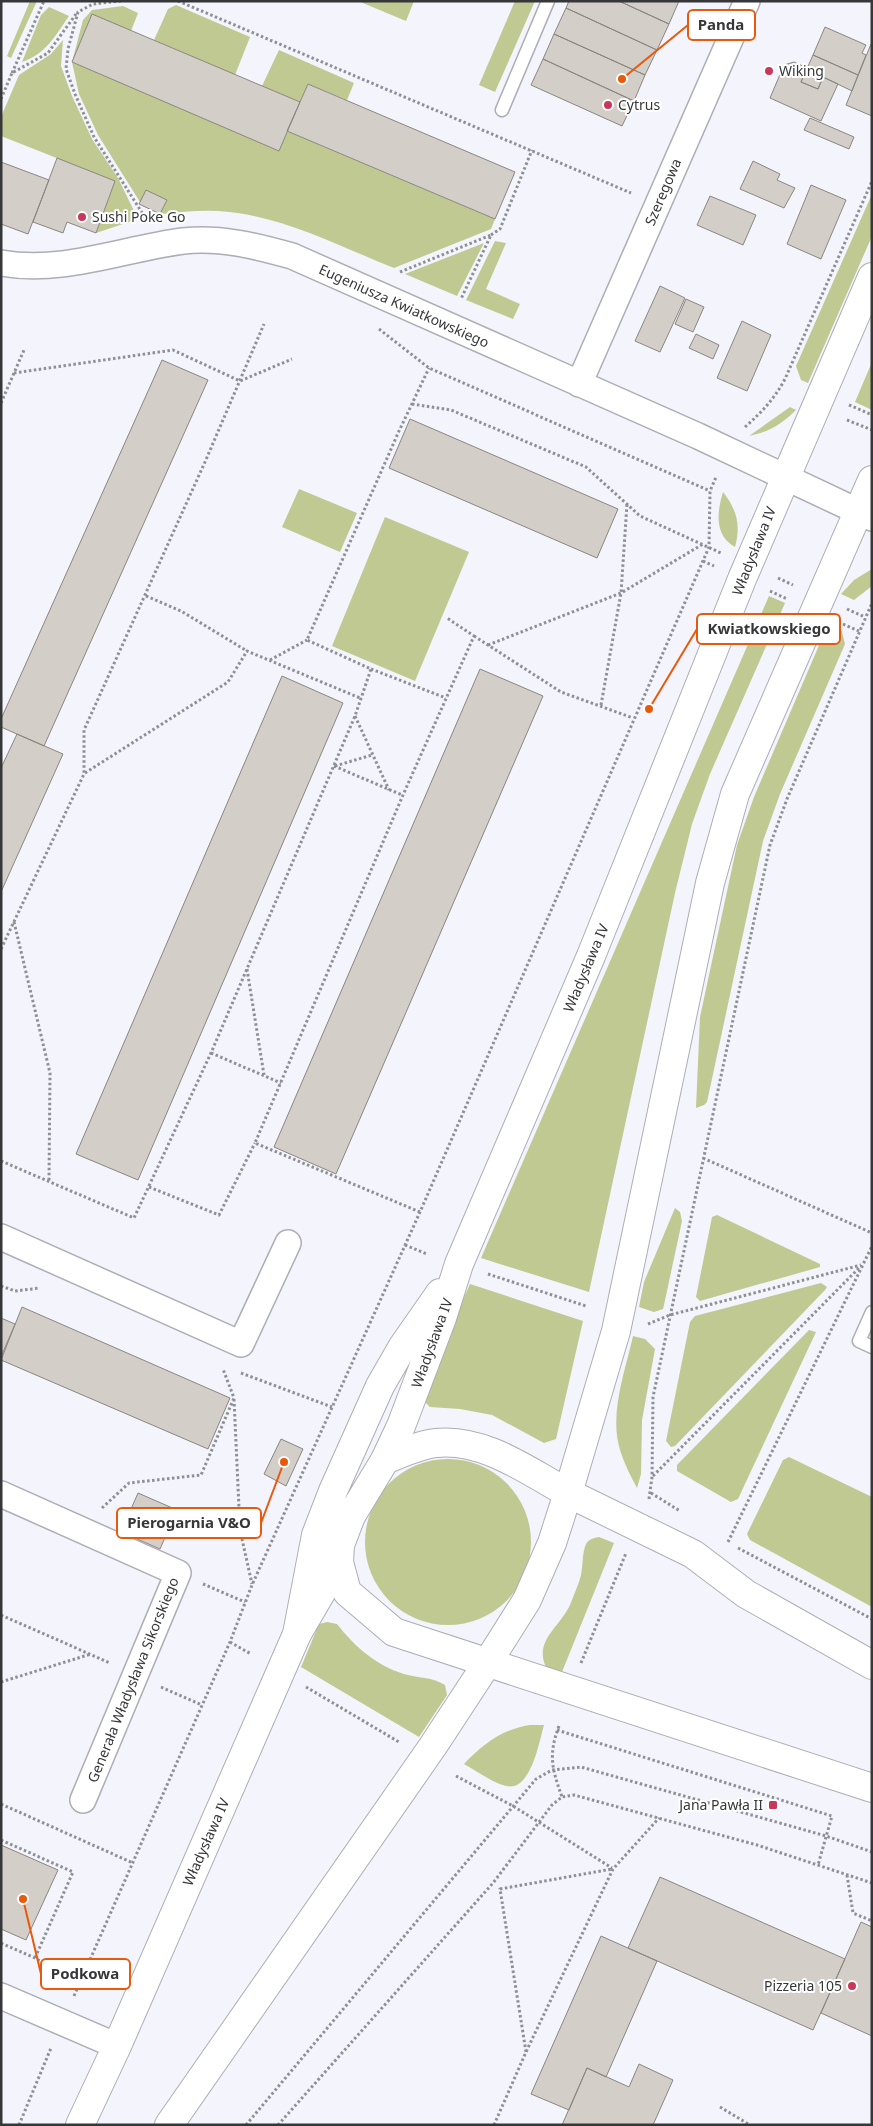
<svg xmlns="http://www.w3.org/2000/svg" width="873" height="2126" viewBox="0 0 873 2126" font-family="'Noto Sans',sans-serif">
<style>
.green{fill:#bfc991}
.building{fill:#d3cec8;stroke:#8a8680}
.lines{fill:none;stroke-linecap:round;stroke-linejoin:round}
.service-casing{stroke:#adaeb5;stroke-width:15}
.minor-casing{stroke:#adaeb5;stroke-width:28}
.tertiary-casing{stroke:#adaeb5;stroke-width:30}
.secondary-casing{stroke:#adaeb5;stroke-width:30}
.path{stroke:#8f9095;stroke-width:3;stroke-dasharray:2.5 2.5;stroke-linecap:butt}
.service{stroke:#fff;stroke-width:12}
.minor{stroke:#fff;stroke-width:25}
.tertiary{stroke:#fff;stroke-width:28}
.secondary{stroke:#fff;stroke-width:28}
.poi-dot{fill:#c7385b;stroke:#fff;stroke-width:2}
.labels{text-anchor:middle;stroke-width:4;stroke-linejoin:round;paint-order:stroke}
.poi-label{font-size:14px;fill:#363739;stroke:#fff;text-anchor:start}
.street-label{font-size:14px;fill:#363739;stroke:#fff}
.leader{fill:none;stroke:#e8590c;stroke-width:2}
.callout-dot{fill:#e8590c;stroke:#fff;stroke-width:2}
.callout{fill:#fff;stroke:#e8590c;stroke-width:2}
.callout-label{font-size:15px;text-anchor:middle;font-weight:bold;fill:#363739}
</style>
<rect width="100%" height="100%" fill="#f3f4fc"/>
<path class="green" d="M 30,1 L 37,1 L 11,58 L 7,56 Z
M 358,1 L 414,1 L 406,21 Z
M 515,1 L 535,1 L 495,92 L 479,85 Z
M 176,5 L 250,37 L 235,75 L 154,40 L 168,9 Z
M 123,6 L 138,13 L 131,31 L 92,15 L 72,62 L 279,150 L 287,131 L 495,219 L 491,229 L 394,268 C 341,247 287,218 229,212 C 206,209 183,212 160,214 L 167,200 L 140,202 L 98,135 L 79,94 L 72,62 L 83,20 L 92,10 Z
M 49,7 L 69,16 C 55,36 46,54 22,62 L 41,15 Z
M 63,40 L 61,66 L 72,96 L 92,139 L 118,178 L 138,219 L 96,233 L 115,181 L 1,136 L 1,117 L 19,75 L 51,54 Z
M 279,50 L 354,83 L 347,100 L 308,84 L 300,102 L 262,86 Z
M 872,194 L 872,236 L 808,383 L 801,380 L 796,366 Z
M 495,241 L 506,243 L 486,289 L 520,304 L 513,319 L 466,300 Z
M 484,243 L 457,296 L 405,274 Z
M 872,362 L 872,410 L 855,402 Z
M 790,407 L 796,410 C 782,424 769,432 749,436 Z
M 299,489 L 357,513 L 340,552 L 282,527 Z
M 723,492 C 737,510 741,525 735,547 C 714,535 717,512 723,492 Z
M 385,517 L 469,552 L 415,681 L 332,646 Z
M 872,569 L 872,586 L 854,600 L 841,594 L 854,580 Z
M 769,596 L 785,603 L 710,774 L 692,824 L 675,893 L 589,1292 L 481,1258 Z
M 829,622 L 841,628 L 845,644 L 780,794 L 763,841 L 707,1102 L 704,1105 L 696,1108 L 700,1017 L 737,845 L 754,797 Z
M 675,1208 L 680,1212 L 682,1221 L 664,1305 L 663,1309 L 654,1312 L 639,1307 L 644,1282 Z
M 717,1215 L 820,1264 L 820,1267 L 700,1301 L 696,1297 L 712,1217 Z
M 821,1283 L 827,1287 L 825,1290 L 675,1446 L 671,1447 L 666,1441 L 690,1322 L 695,1316 Z
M 470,1284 L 583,1321 L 556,1439 L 544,1443 L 492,1415 L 460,1409 L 430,1407 L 425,1402 L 422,1392 L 424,1386 Z
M 809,1330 L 816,1332 L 738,1499 L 731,1502 L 677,1471 L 677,1465 Z
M 633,1336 L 645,1339 L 655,1349 L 642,1420 L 641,1474 L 637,1488 C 631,1477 625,1465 621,1453 C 608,1416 625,1372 633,1336 Z
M 789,1457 L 872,1497 L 872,1607 L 750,1540 L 747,1534 L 783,1460 Z
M365 1542a83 83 0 1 1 166 0a83 83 0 1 1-166 0Z
M 599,1537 L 614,1543 L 562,1672 L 546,1667 C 533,1639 563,1626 572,1600 C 575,1592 579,1583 581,1575 C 583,1565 582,1553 586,1544 C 589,1539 594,1538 599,1537 Z
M 327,1622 L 337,1624 C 354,1646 377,1666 404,1674 C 417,1678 433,1677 445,1685 L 447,1695 L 419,1737 L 301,1667 L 319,1624 Z
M 530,1725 L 544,1725 C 539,1742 531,1792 506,1786 C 491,1782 477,1771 464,1764 C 483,1744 503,1729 530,1725 Z"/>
<path class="building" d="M 569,1 L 619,1 L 669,24 L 657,50 L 566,8 Z
M 619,1 L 679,1 L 669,24 Z
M 566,8 L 657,50 L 645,75 L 554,34 Z
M 92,14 L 300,102 L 279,151 L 72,62 Z
M 825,27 L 866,45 L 862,53 L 866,55 L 858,75 L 813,55 Z
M 554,34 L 645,75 L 634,101 L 543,59 Z
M 871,44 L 872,44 L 872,116 L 846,105 Z
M 813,55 L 858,75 L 852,91 L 823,77 L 818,89 L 801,82 Z
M 543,59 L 634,101 L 622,126 L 531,85 Z
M 794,62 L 807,68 L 801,82 L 818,89 L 823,77 L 838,84 L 821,121 L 770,98 L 784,65 Z
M 308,84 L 515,172 L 495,219 L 287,131 Z
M 810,118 L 854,137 L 849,149 L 804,130 Z
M 57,158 L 115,181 L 96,233 L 67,222 L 63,233 L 33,222 Z
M 753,161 L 780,174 L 777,180 L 795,188 L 784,208 L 740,189 Z
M 1,162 L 49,180 L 28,234 L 1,224 Z
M 811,185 L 846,200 L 821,259 L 787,244 Z
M 146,190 L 167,200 L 160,214 L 139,204 Z
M 710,196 L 756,215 L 743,245 L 697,225 Z
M 660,286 L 685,298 L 660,352 L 635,341 Z
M 686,299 L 704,307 L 693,332 L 675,324 Z
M 742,321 L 771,335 L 747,391 L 717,378 Z
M 696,334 L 719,345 L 713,359 L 689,348 Z
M 162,360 L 208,380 L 44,746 L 1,727 L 1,719 Z
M 410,419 L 618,509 L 597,558 L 389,468 Z
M 480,669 L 543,696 L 336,1174 L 274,1147 Z
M 282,676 L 343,703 L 138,1180 L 76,1154 Z
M 17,734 L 63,754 L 1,892 L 1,768 Z
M 22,1307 L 230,1398 L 208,1449 L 1,1360 Z
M 1,1318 L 15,1324 L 1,1357 Z
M 281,1439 L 303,1449 L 286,1486 L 264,1474 Z
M 138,1493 L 177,1510 L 160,1549 L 121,1532 Z
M 1,1845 L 58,1870 L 26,1940 L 1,1929 Z
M 660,1877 L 845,1959 L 813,2030 L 628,1948 Z
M 861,1922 L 872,1927 L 872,2036 L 821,2013 Z
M 601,1936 L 657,1961 L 606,2077 L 587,2068 L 569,2110 L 531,2094 Z
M 639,2064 L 673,2080 L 653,2125 L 562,2125 L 587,2068 L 629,2087 Z"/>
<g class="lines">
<g class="service-casing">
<path id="service" d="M 502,110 L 548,1
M 872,1312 L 859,1341 L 872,1347"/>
</g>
<g class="minor-casing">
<path id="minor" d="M 1,263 C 63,274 122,249 183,241 C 221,237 256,246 292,256 L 698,436 L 872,518
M 579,384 L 747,1
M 1,1237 L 241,1344 L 288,1243
M 1,1494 L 178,1573 L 83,1800
M 1,1996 L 117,2046"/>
</g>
<g class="tertiary-casing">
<path id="tertiary" d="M 80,2125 L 117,2046 L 297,1634 L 339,1562
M 169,2125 L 433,1746 L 488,1662 L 527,1600 L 552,1543 L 568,1493 C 528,1471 484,1438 436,1443 C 419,1445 401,1453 385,1460"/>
</g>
<g class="secondary-casing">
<path id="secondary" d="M 872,277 L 742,579 L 591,956 L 459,1264 L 442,1318 L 401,1426 L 385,1460 L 351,1516 L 340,1545 L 339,1562 L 347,1592 L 394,1632 L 872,1788
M 872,480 L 735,794 L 710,883 L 616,1331 L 568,1493 L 693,1554 L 746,1594 L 872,1665
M 297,1634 L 316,1535 L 333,1491 L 380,1386 L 403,1346 L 440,1293"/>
</g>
<path class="path" d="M 121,1 L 93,4 L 78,12 L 68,49 L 66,69 L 75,94 L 94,137 L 146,219
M 178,1 L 631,193
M 12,73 L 44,1
M 1,99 L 12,73 L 48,53 L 76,14
M 491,235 L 500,229 L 532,150
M 400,272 L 491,235 L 461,299
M 379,329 L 429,368 L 710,491
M 14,373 L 173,350 L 240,381 L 292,359
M 1,403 L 24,350
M 412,404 L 451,410 L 586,467 L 640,516 L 721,553
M 849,405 L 872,415
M 847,420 L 872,430
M 745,427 C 762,412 775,398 785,379 L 872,181
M 703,561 L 714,566
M 778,578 L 793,585
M 770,591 L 787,599
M 146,596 L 181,611 L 247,651
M 847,609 L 865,617
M 843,624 L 859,631
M 474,636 L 561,692 L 633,718
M 488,645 L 621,593 L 703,544
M 270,660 L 307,640
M 371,669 L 446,698
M 601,705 L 621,593 L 627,504
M 355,716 L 389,790
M 334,766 L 402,795
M 335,766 L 372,755
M 85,773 L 228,682 L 247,651 L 360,698
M 14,922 L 50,1073 L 49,1181
M 1,949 L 84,774 L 84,730 L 205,462 L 264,324
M 247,969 L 264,1075
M 211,1053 L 281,1083
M 703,1158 L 872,1233
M 1,1161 L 134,1218 L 211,1053 L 355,716 L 371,669 L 307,640 L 399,431 L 429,368
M 149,1187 L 219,1215 L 255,1143
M 420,1212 L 255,1143 L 403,795 L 474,636 L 447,618
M 405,1245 L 427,1254
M 488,1274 L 586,1306
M 1,1286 L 15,1291 L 40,1288
M 648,1324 L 670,1315 L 861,1265
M 241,1373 L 332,1407
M 234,1399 L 240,1530 L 252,1584
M 653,1476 L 860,1267
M 651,1493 L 680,1511
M 649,1499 L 652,1477 L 653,1397 L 770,845 L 787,799 L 872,603
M 102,1508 L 129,1483 L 201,1475 L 234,1398 L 223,1369
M 728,1542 L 872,1246
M 738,1548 L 872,1619
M 203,1584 L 245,1602
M 1,1615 L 110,1663
M 230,1642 L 251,1654
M 581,1663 L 626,1553
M 1,1682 L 91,1654
M 161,1687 L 202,1705
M 306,1687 L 399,1742
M 559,1726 C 548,1755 552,1769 562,1797
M 557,1730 L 832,1816 L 818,1865
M 456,1776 L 513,1806 L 612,1868
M 1,1804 L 133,1863
M 1,1840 L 73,1872 L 35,1958
M 847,1875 L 853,1913 L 872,1921
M 1,1943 L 35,1958 L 79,1984
M 74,1996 L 230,1642 L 252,1585 L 420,1212 L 709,547 L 710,491 L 716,477
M 526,2052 L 500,1889 L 612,1869
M 720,2107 L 750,2125
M 19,2125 L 51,2048
M 246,2125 L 536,1779 L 552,1770 L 581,1767 L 826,1836 L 872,1852
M 278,2125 L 493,1883 L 552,1805 L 562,1797 L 574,1795 L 757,1845 L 872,1883
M 494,2125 L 526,2052 L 613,1869 L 659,1818
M 688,2125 L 688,2124"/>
<use href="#service" class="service"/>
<use href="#minor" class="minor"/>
<use href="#tertiary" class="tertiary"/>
<use href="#secondary" class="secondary"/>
</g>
<g class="poi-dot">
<circle cx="769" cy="71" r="5"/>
<circle cx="608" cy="105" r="5"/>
<circle cx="82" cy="217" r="5"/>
<rect x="768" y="1800" width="10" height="10" rx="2.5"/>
<circle cx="852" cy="1986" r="5"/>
</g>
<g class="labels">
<g class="poi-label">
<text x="779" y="76">Wiking</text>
<text x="618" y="110">Cytrus</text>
<text x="92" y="222">Sushi Poke Go</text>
<text x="763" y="1810" text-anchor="end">Jana Pawła II</text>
<text x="842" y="1991" text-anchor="end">Pizzeria 105</text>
</g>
<g class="street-label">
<text transform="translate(663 192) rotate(-67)" y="5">Szeregowa</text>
<text transform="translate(404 306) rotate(24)" y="5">Eugeniusza Kwiatkowskiego</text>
<text transform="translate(754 551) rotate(-68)" y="5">Władysława IV</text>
<text transform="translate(586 968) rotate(-67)" y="5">Władysława IV</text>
<text transform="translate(432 1343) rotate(-70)" y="5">Władysława IV</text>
<text transform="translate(133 1680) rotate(-68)" y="5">Generała Władysława Sikorskiego</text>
<text transform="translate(206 1842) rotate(-66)" y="5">Władysława IV</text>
</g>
</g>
<path class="leader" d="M622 79L688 25M649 709L697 629M284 1462L261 1523M23 1899L41 1974"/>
<g class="callout-dot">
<circle cx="622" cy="79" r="5"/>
<circle cx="649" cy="709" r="5"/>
<circle cx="284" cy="1462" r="5"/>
<circle cx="23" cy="1899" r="5"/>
</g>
<g class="callout">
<rect x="688" y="10" width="67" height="30" rx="5"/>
<rect x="697" y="614" width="143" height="30" rx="5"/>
<rect x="117" y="1508" width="144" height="30" rx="5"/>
<rect x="41" y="1959" width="89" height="30" rx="5"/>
</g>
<g class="callout-label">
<text x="721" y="30">Panda</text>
<text x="769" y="634">Kwiatkowskiego</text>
<text x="189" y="1528">Pierogarnia V&amp;O</text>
<text x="85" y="1979">Podkowa</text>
</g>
<rect width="873" height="2126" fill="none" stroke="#363739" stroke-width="5"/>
</svg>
